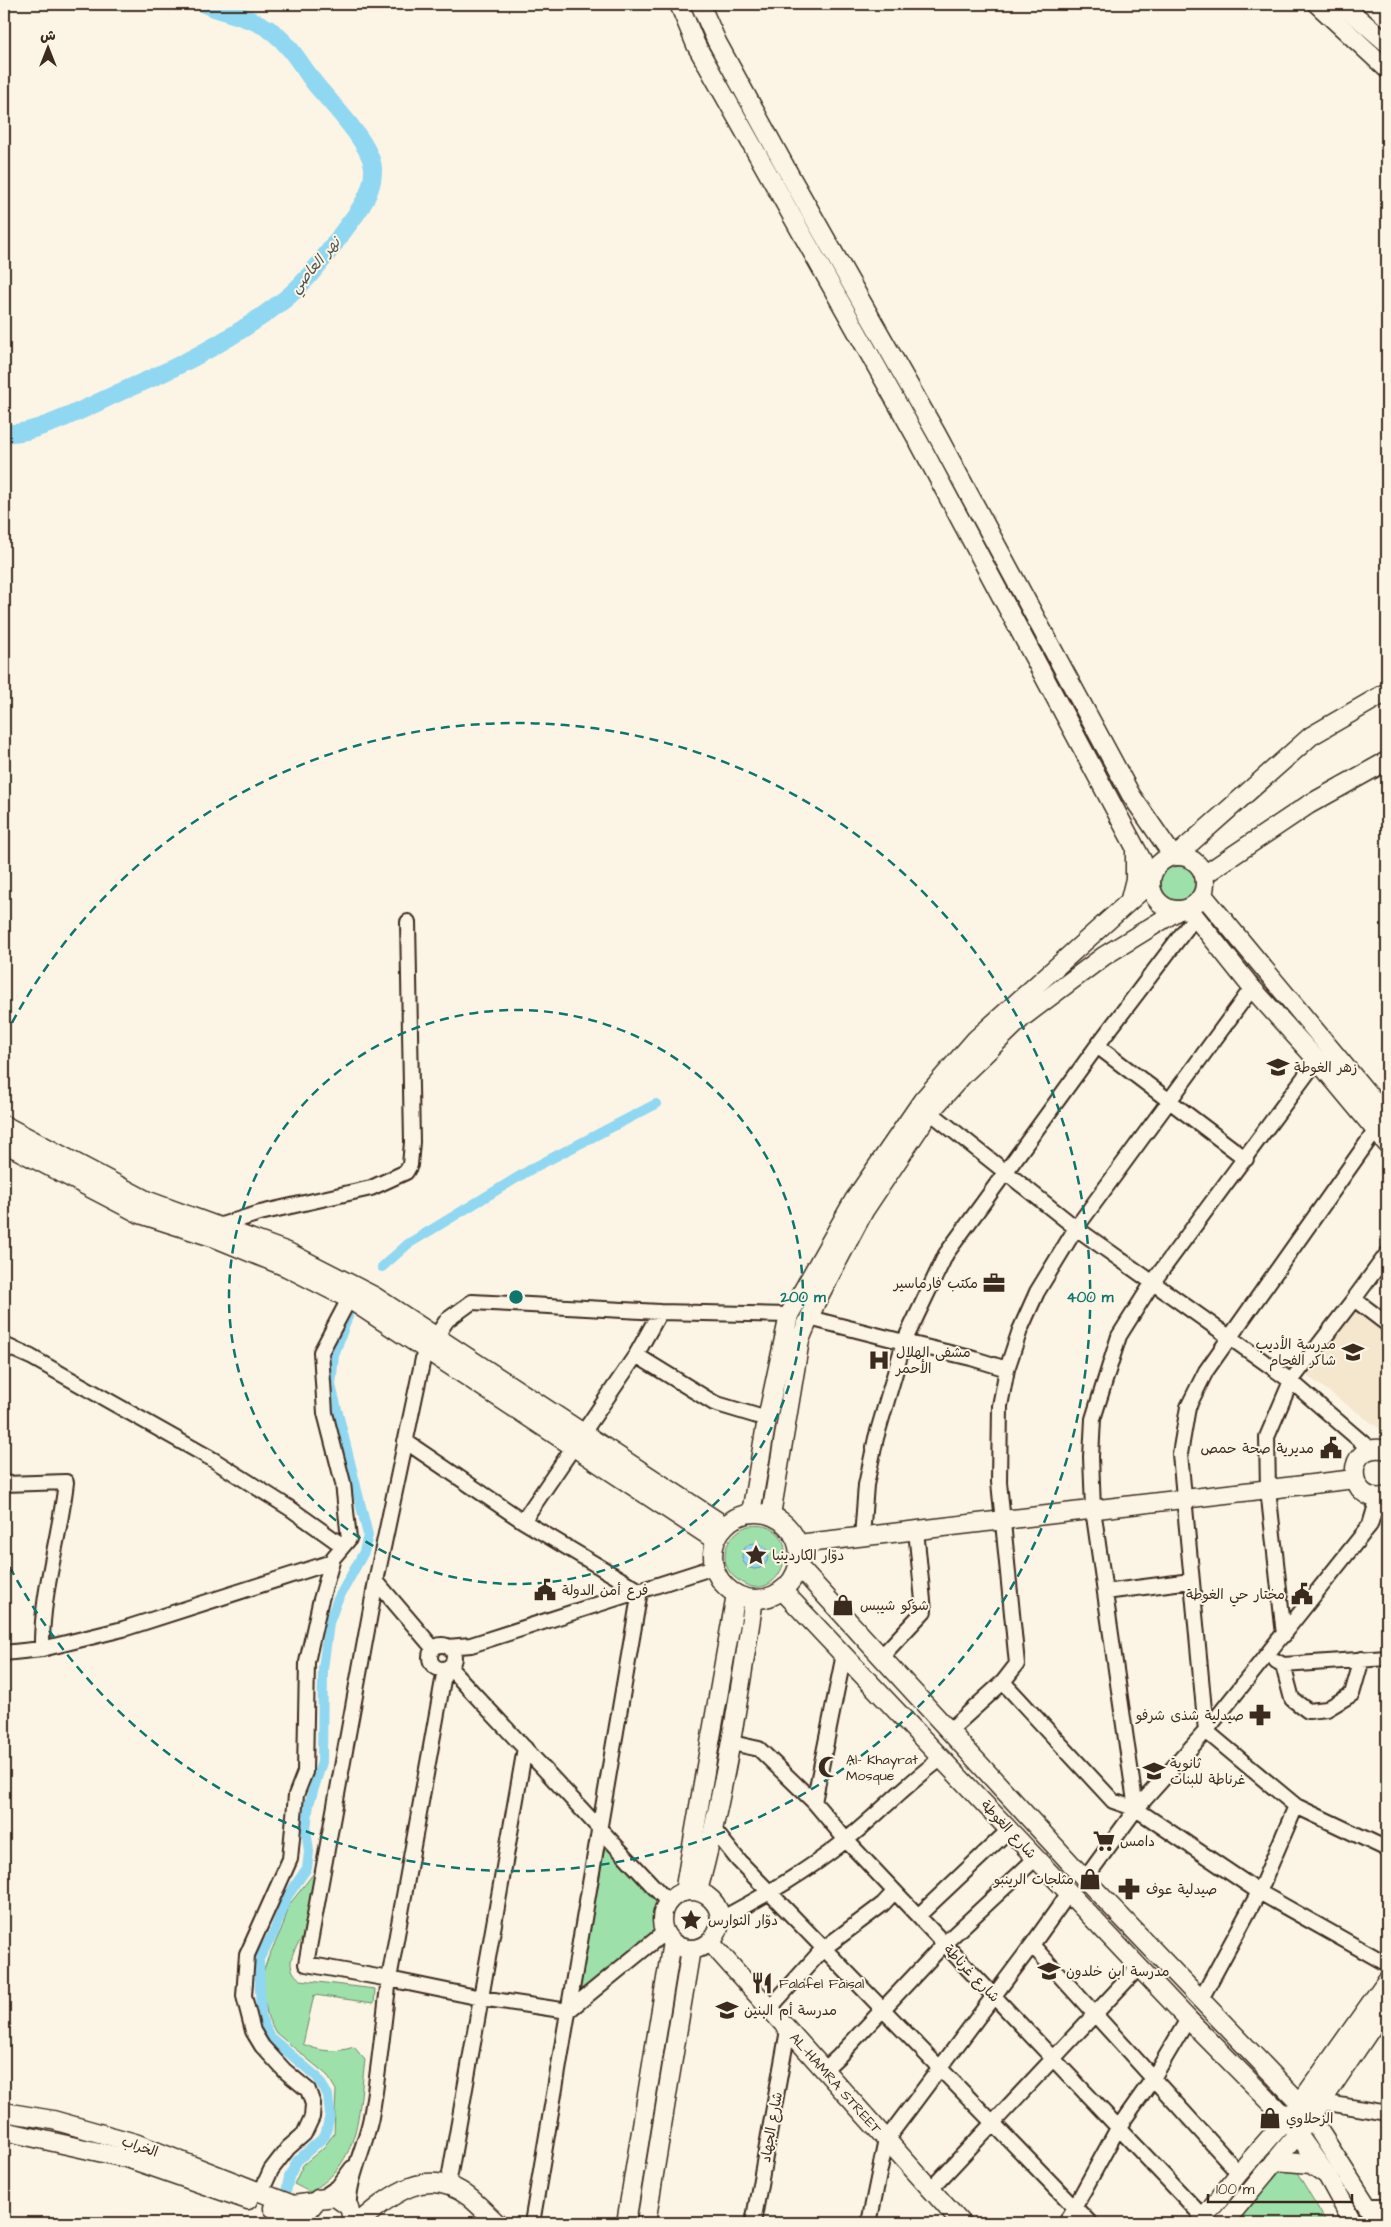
<svg xmlns="http://www.w3.org/2000/svg" width="1391" height="2227" viewBox="0 0 1391 2227" font-family="'Architects Daughter','Playpen Sans Arabic',sans-serif">
<style>
.built{fill:#f5e6ce}
.green{fill:#9ee0aa;stroke:#6c8564;fill-rule:evenodd}
.water{fill:#90d7f1;stroke:#6e929d}
.lines{fill:none;stroke-linecap:round;stroke-linejoin:round}
.canal{stroke:#90d7f1;stroke-width:10}
.river{stroke:#90d7f1;stroke-width:18}
.minor-casing{stroke:#3b2a1e;stroke-width:18}
.major-casing{stroke:#3b2a1e;stroke-width:21}
.minor{stroke:#fcf5e5;stroke-width:14}
.major{stroke:#fcf5e5;stroke-width:18}
.ring{fill:none;stroke:#0f766e;stroke-width:2.5;stroke-dasharray:9 6}
.labels{text-anchor:middle;stroke-width:4;stroke-linejoin:round;paint-order:stroke}
.poi-label{font-size:14px;fill:#3b2a1e;stroke:#fcf5e5;text-anchor:start}
.street-label{font-size:14px;fill:#3b2a1e;stroke:#fcf5e5}
.water-label{font-size:15px;font-style:italic;fill:#505553;stroke:#fcf5e5}
.centre{fill:#0f766e;stroke:#fcf5e5;stroke-width:2.5}
.ring-label{font-size:15px;text-anchor:middle;font-weight:bold;fill:#0f766e;stroke:#fcf5e5;stroke-width:4;stroke-linejoin:round;paint-order:stroke}
</style>
<rect width="100%" height="100%" fill="#fcf5e5"/>
<filter id="ink" filterUnits="userSpaceOnUse"><feTurbulence type="fractalNoise" baseFrequency=".02" numOctaves="2"/><feDisplacementMap in="SourceGraphic" scale="10" xChannelSelector="R" yChannelSelector="G"/><feConvolveMatrix kernelMatrix="1 2 1 2 8 2 1 2 1" color-interpolation-filters="sRGB"/></filter>
<g filter="url(#ink)">
<path class="built" d="M 1353,1308 L 1387,1333 L 1387,1434 L 1303,1373 Z"/>
<path class="green" d="M1161 883a17 17 0 1 1 34 0a17 17 0 1 1-34 0Z
M 748,1526 C 812,1517 783,1614 738,1580 C 715,1564 725,1534 748,1526 ZM 750,1544 L 765,1548 L 767,1556 L 765,1563 L 754,1569 L 744,1562 L 744,1550 Z
M 603,1841 L 658,1902 L 653,1917 L 656,1940 L 577,1992 Z
M 317,1869 L 309,1932 C 295,1944 281,1967 301,1980 L 375,1989 L 374,2003 L 314,1995 L 303,2044 C 321,2052 335,2053 354,2047 L 365,2060 C 358,2112 362,2162 310,2192 L 294,2184 L 303,2165 L 323,2148 L 334,2134 L 336,2090 L 327,2075 L 276,2033 L 268,2018 L 263,1994 L 263,1973 L 268,1958 L 283,1926 L 289,1905 Z
M 1278,2167 L 1295,2169 L 1327,2223 L 1234,2223 Z"/>
<path class="water" d="M742 1556a13 13 0 1 1 26 0a13 13 0 1 1-26 0Z"/>
<g class="lines">
<path class="canal" d="M 382,1267 L 408,1244 L 533,1168 L 656,1104
M 280,2223 L 289,2177 L 297,2161 L 325,2136 L 330,2115 L 328,2095 L 317,2077 L 270,2037 L 261,2018 L 259,1959 L 274,1932 L 287,1897 L 307,1868 L 309,1852 L 306,1829 L 309,1804 L 322,1762 L 323,1669 L 329,1623 L 337,1601 L 364,1552 L 368,1535 L 331,1385 L 334,1355 L 348,1316"/>
<path class="river" d="M 4,433 C 35,437 96,402 127,389 C 182,366 236,337 284,300 C 306,283 329,252 345,229 C 359,211 374,192 373,168 C 371,144 331,103 316,85 C 302,67 292,47 273,32 C 253,17 227,14 204,4"/>
<g class="minor-casing">
<path id="minor" d="M 1097,1046 L 1246,1159
M 1317,1060 L 1153,1282 L 1119,1336 L 1093,1419 L 1091,1457 L 1093,1509 L 1136,1809 L 1259,1892 L 1387,1964
M 930,1112 L 1076,1228 L 1291,1381 L 1371,1450
M 1376,1130 L 1206,1371 L 1188,1407 L 1180,1454 L 1206,1731 L 1370,1525 L 1378,1498
M 218,1226 L 260,1213 L 371,1188 L 406,1172 L 410,1165 L 412,1142 L 408,922
M 1354,1299 L 1387,1254
M 809,1318 L 904,1342 L 946,1254 L 1097,1046 L 1195,917
M 437,1335 L 447,1320 L 472,1302 L 660,1312 L 789,1315
M 4,1345 L 31,1357 L 212,1459 L 291,1509 L 343,1546
M 636,1355 L 714,1403 L 767,1419
M 405,1441 L 523,1521 L 640,1591 L 532,2223
M 4,1484 L 66,1482 C 60,1538 41,1593 42,1649
M 523,1521 L 636,1355 L 660,1312
M 862,1537 L 866,1485 L 876,1438 L 904,1342 L 971,1358 L 1007,1369
M 376,1581 L 433,1648
M 1105,1592 L 1191,1581
M 1284,1635 L 1268,1489 L 1267,1437 L 1291,1381 L 1354,1299 L 1387,1324
M430 1657a12 12 0 1 1 24 0a12 12 0 1 1-24 0Z
M 448,1647 L 471,1645 L 714,1567
M 4,1653 L 42,1649 L 123,1629 L 332,1562
M 881,1657 L 924,1611 L 916,1530
M 1276,1661 L 1283,1665 L 1387,1658
M 1283,1665 L 1292,1699 L 1308,1711 L 1327,1709 L 1352,1694 L 1362,1659
M 449,1667 L 668,1902
M 445,1669 L 389,1979 L 481,1998 L 568,2011 L 665,1932
M 1003,1682 L 1113,1801 L 1136,1809
M 949,1731 L 1003,1682 L 1017,1664 L 999,1482 L 1000,1406 L 1007,1369 L 1020,1330 L 1037,1292 L 1076,1228 L 1252,988
M 732,1743 L 759,1749 L 814,1802 L 846,1840 L 1204,2218
M 814,1802 L 844,1654
M 714,1830 L 739,1861 L 1090,2223
M 1085,1879 L 1136,1809 L 1206,1731 L 1296,1806
M 1069,1893 L 1032,1945 L 1239,2173
M 918,1916 L 1009,1830
M 721,1919 C 764,1896 808,1871 846,1840 C 879,1814 907,1783 942,1758
M 1201,1999 L 1259,1892 L 1296,1806 L 1387,1849
M 769,2009 L 823,1949 L 883,1904 L 894,1892
M 824,2070 L 839,2056 L 944,1944 L 1036,1858
M 1322,2102 L 1387,2113
M 448,2185 L 525,1748
M 930,2190 L 1139,1967
M 261,2192 L 271,2170 L 288,2148 L 304,2134 L 312,2117 L 313,2104 L 308,2090 L 285,2071 L 262,2046 L 253,2031 L 244,1996 L 247,1955 L 290,1859 L 296,1795 L 305,1772 L 307,1662 L 320,1603 L 333,1558 L 349,1539 L 343,1483 L 325,1413 L 321,1352 L 349,1299
M 322,2198 L 338,2187 L 352,2168
M 1367,2206 L 1387,2206
M 349,2207 C 347,2181 366,2145 371,2117 C 379,2072 383,2025 389,1979 L 306,1964 L 376,1581 L 425,1349
M 753,2223 L 788,2030
M 869,2223 L 886,2140 L 1032,1945
M 1066,2223 L 1118,2128 L 1152,2080 L 1188,2019"/>
</g>
<g class="major-casing">
<g id="major">
<path d="M 679,4 L 696,45 L 920,444 L 1151,877"/>
<path d="M 700,4 L 717,42 L 793,181 L 936,433 L 1131,795 L 1173,856"/>
<path d="M 1317,4 L 1387,69"/>
<path d="M 1342,4 L 1387,43"/>
<circle cx="1178" cy="883" r="27"/>
<path d="M 1176,856 L 1311,736 L 1387,692"/>
<path d="M 1204,875 L 1308,805 L 1387,761"/>
<path d="M 1203,895 L 1387,1117"/>
<path d="M 1130,899 L 1135,879 L 1135,850"/>
<path d="M 1189,909 L 1252,988 L 1317,1060 L 1387,1144"/>
<path d="M 4,1125 L 146,1200 L 288,1252 L 374,1296 L 725,1526"/>
<path d="M 4,1143 L 140,1214 L 215,1238 L 286,1267 L 349,1299 L 715,1540"/>
<path d="M 1387,1450 C 1342,1439 1346,1508 1387,1496"/>
<circle cx="756" cy="1556" r="43"/>
<path d="M 751,1513 L 767,1419 L 789,1315 L 854,1200 L 922,1101 L 976,1039 L 1151,882"/>
<path d="M 771,1515 L 800,1340 L 816,1302 L 864,1211 L 930,1112 L 963,1075 L 1023,1017 L 1104,956 L 1177,911"/>
<path d="M 798,1544 L 1355,1479"/>
<path d="M 798,1566 L 1085,1879 L 1300,2103 L 1311,2118 L 1378,2223"/>
<path d="M 782,1590 L 1188,2019 L 1287,2119 L 1328,2177 L 1353,2223"/>
<circle cx="691" cy="1920" r="29"/>
<path d="M 698,1891 C 724,1795 739,1697 754,1599"/>
<path d="M 684,1892 L 736,1594"/>
<path id="s1" d="M 710,1942 L 961,2223"/>
<path d="M 4,2112 L 53,2120 L 135,2143 L 293,2205 L 315,2202"/>
<path d="M 4,2131 L 130,2159 L 248,2200"/>
<path d="M 1275,2161 L 1311,2164 L 1324,2173"/>
<path d="M 273,2208 L 303,2223"/>
<path d="M 308,2211 L 318,2199 L 335,2197 L 349,2207 L 353,2223"/>
<path d="M 358,2223 C 391,2195 427,2164 469,2197 C 479,2205 488,2215 497,2223"/>
<path d="M 626,2223 L 672,1942"/>
<path d="M 646,2223 L 691,1949"/>
<path d="M 1200,2223 L 1239,2173 L 1300,2103 L 1387,1980"/>
<path d="M 1224,2223 L 1311,2118 L 1387,2005"/>
</g>
</g>
<use href="#minor" class="minor"/>
<use href="#major" class="major"/>
</g>
</g>
<g class="ring">
<circle cx="516" cy="1297" r="287"/>
<path d="M5 1036A574 574 0 1 1 5 1558"/>
</g>
<defs>
<g id="school-bare" transform="scale(1.725)"><path d="M0-5L7-2L0 1L-7-2ZM-4 1L0 2.5L4 1V4Q0 6-4 4Z" fill="#3b2a1e" stroke="#fcf5e5" stroke-width="2.5" paint-order="stroke"/></g>
<g id="office-bare" transform="scale(1.725)"><path d="M-6-3h4V-5.5h4V-3h4V5H-6ZM-1-4.5V-3h2v-1.5ZM-6 0V1H6V0Z" fill="#3b2a1e" stroke="#fcf5e5" stroke-width="2.5" paint-order="stroke"/></g>
<g id="hospital-bare" transform="scale(1.725)"><path d="M-5-5h3v3.5h4V-5h3V5h-3V1.5h-4V5h-3Z" fill="#3b2a1e" stroke="#fcf5e5" stroke-width="2.5" paint-order="stroke"/></g>
<g id="civic-bare" transform="scale(1.725)"><path d="M-.6-6.5H3V-4.5H.6V-3L4-1V1h2V6H-6V1h2V-1L-.6-3ZM-1.2 2.5V6h2.4V2.5Z" fill="#3b2a1e" stroke="#fcf5e5" stroke-width="2.5" paint-order="stroke"/></g>
<g id="sight-bare" transform="scale(1.725)"><path d="M0-6L1.8-2.2L6-1.7L2.9 1.2L3.7 5.4L0 3.3L-3.7 5.4L-2.9 1.2L-6-1.7L-1.8-2.2Z" fill="#3b2a1e" stroke="#fcf5e5" stroke-width="2.5" paint-order="stroke"/></g>
<g id="shop-bare" transform="scale(1.725)"><path d="M-5-2.5h2.3a2.7 3.5 0 0 1 5.4 0H5L5.5 6h-11ZM-1.5-2.5h3a1.5 2.3 0 0 0-3 0Z" fill="#3b2a1e" stroke="#fcf5e5" stroke-width="2.5" paint-order="stroke"/></g>
<g id="pharmacy-bare" transform="scale(1.725)"><path d="M-2-6h4v4h4v4h-4v4h-4v-4h-4v-4h4Z" fill="#3b2a1e" stroke="#fcf5e5" stroke-width="2.5" paint-order="stroke"/></g>
<g id="mosque-bare" transform="scale(1.725)"><path d="M3.5-4.9A6 6 0 1 0 3.5 4.9A5 5 0 1 1 3.5-4.9Z" fill="#3b2a1e" stroke="#fcf5e5" stroke-width="2.5" paint-order="stroke"/></g>
<g id="supermarket-bare" transform="scale(1.725)"><path d="M-6-5.5h2.5l.6 2H6L4.5 2H-2.5L-4.4-4H-6ZM-1.5 3.2a1.3 1.3 0 1 0 .1 0ZM3 3.2a1.3 1.3 0 1 0 .1 0Z" fill="#3b2a1e" stroke="#fcf5e5" stroke-width="2.5" paint-order="stroke"/></g>
<g id="restaurant-bare" transform="scale(1.725)"><path d="M-5-6h1v4h1v-4h1v4h1v-4h1v5L-1.5 .5V6h-2V.5L-5-1ZM5-6V6H3V1.5H1.5Q1.5-4 5-6Z" fill="#3b2a1e" stroke="#fcf5e5" stroke-width="2.5" paint-order="stroke"/></g>
</defs>
<g fill-rule="evenodd">
<use href="#school-bare" x="1278" y="1067"/>
<use href="#office-bare" x="994" y="1283"/>
<use href="#school-bare" x="1353" y="1352"/>
<use href="#hospital-bare" x="879" y="1360"/>
<use href="#civic-bare" x="1331" y="1448"/>
<use href="#sight-bare" x="756" y="1555"/>
<use href="#civic-bare" x="545" y="1590"/>
<use href="#civic-bare" x="1302" y="1594"/>
<use href="#shop-bare" x="843" y="1605"/>
<use href="#pharmacy-bare" x="1260" y="1715"/>
<use href="#mosque-bare" x="829" y="1767"/>
<use href="#school-bare" x="1154" y="1771"/>
<use href="#supermarket-bare" x="1104" y="1841"/>
<use href="#shop-bare" x="1090" y="1879"/>
<use href="#pharmacy-bare" x="1129" y="1889"/>
<use href="#sight-bare" x="691" y="1920"/>
<use href="#school-bare" x="1049" y="1971"/>
<use href="#restaurant-bare" x="762" y="1983"/>
<use href="#school-bare" x="727" y="2010"/>
<use href="#shop-bare" x="1270" y="2118"/>
</g>
<g class="labels">
<g class="poi-label">
<text x="1294" y="1072">زهر الغوطة</text>
<text x="978" y="1288" text-anchor="end">مكتب فارماسير</text>
<text x="1336" y="1349" text-anchor="end">مدرسة الأديب<tspan x="1336" dy="16">شاكر الفحام</tspan></text>
<text x="896" y="1357">مشفى الهلال<tspan x="896" dy="16">الأحمر</tspan></text>
<text x="1314" y="1453" text-anchor="end">مديرية صحة حمص</text>
<text x="772" y="1560">دوّار الكاردينيا</text>
<text x="562" y="1595">فرع أمن الدولة</text>
<text x="1285" y="1599" text-anchor="end">مختار حي الغوطة</text>
<text x="860" y="1610">شوكو شيبس</text>
<text x="1244" y="1720" text-anchor="end">صيدلية شذى شرفو</text>
<text x="846" y="1764">Al- Khayrat<tspan x="846" dy="16">Mosque</tspan></text>
<text x="1170" y="1768">ثانوية<tspan x="1170" dy="16">غرناطة للبنات</tspan></text>
<text x="1120" y="1846">دامس</text>
<text x="1074" y="1884" text-anchor="end">مثلجات الرينبو</text>
<text x="1146" y="1894">صيدلية عوف</text>
<text x="708" y="1925">دوّار النوارس</text>
<text x="1066" y="1976">مدرسة ابن خلدون</text>
<text x="779" y="1988">Falafel Faisal</text>
<text x="744" y="2015">مدرسة أم البنين</text>
<text x="1286" y="2123">الزحلاوي</text>
</g>
<g class="street-label">
<text transform="translate(1009 1829) rotate(47)" y="5">شارع الغوطة</text>
<text transform="translate(972 1973) rotate(46)" y="5">شارع غرناطة</text>
<text dy="5" stroke="none"><textPath href="#s1" startOffset="189">AL-HAMRA STREET</textPath></text>
<text transform="translate(771 2127) rotate(-80)" y="5">شارع الجهاد</text>
<text transform="translate(140 2146) rotate(19)" y="5">الخراب</text>
</g>
<g class="water-label">
<text transform="translate(315 265) rotate(-49)" y="5">نهر العاصي</text>
</g>
</g>
<circle cx="516" cy="1297" r="8" class="centre"/>
<g class="ring-label">
<text x="803" y="1302">200 m</text>
<text x="1090" y="1302">400 m</text>
</g>
<rect width="1391" height="2227" fill="none" stroke="#fcf5e5" stroke-width="20"/>
<rect x="10" y="10" width="1371" height="2207" fill="none" stroke="#3b2a1e" stroke-width="2" filter="url(#ink)"/>
<g transform="translate(48 48)" stroke="#fcf5e5" stroke-width="4" paint-order="stroke">
<path d="M0-4L9 19L0 12L-9 19Z" fill="#3b2a1e"/>
<text y="-8" font-size="14" font-weight="bold" text-anchor="middle" fill="#3b2a1e">ش</text>
</g>
<path d="M1208 2194v8h144v-8" fill="none" stroke="#3b2a1e" stroke-width="2.5"/>
<text x="1216" y="2194" font-size="15" fill="#3b2a1e" stroke="#fcf5e5" stroke-width="4" paint-order="stroke">100 m</text>
</svg>
